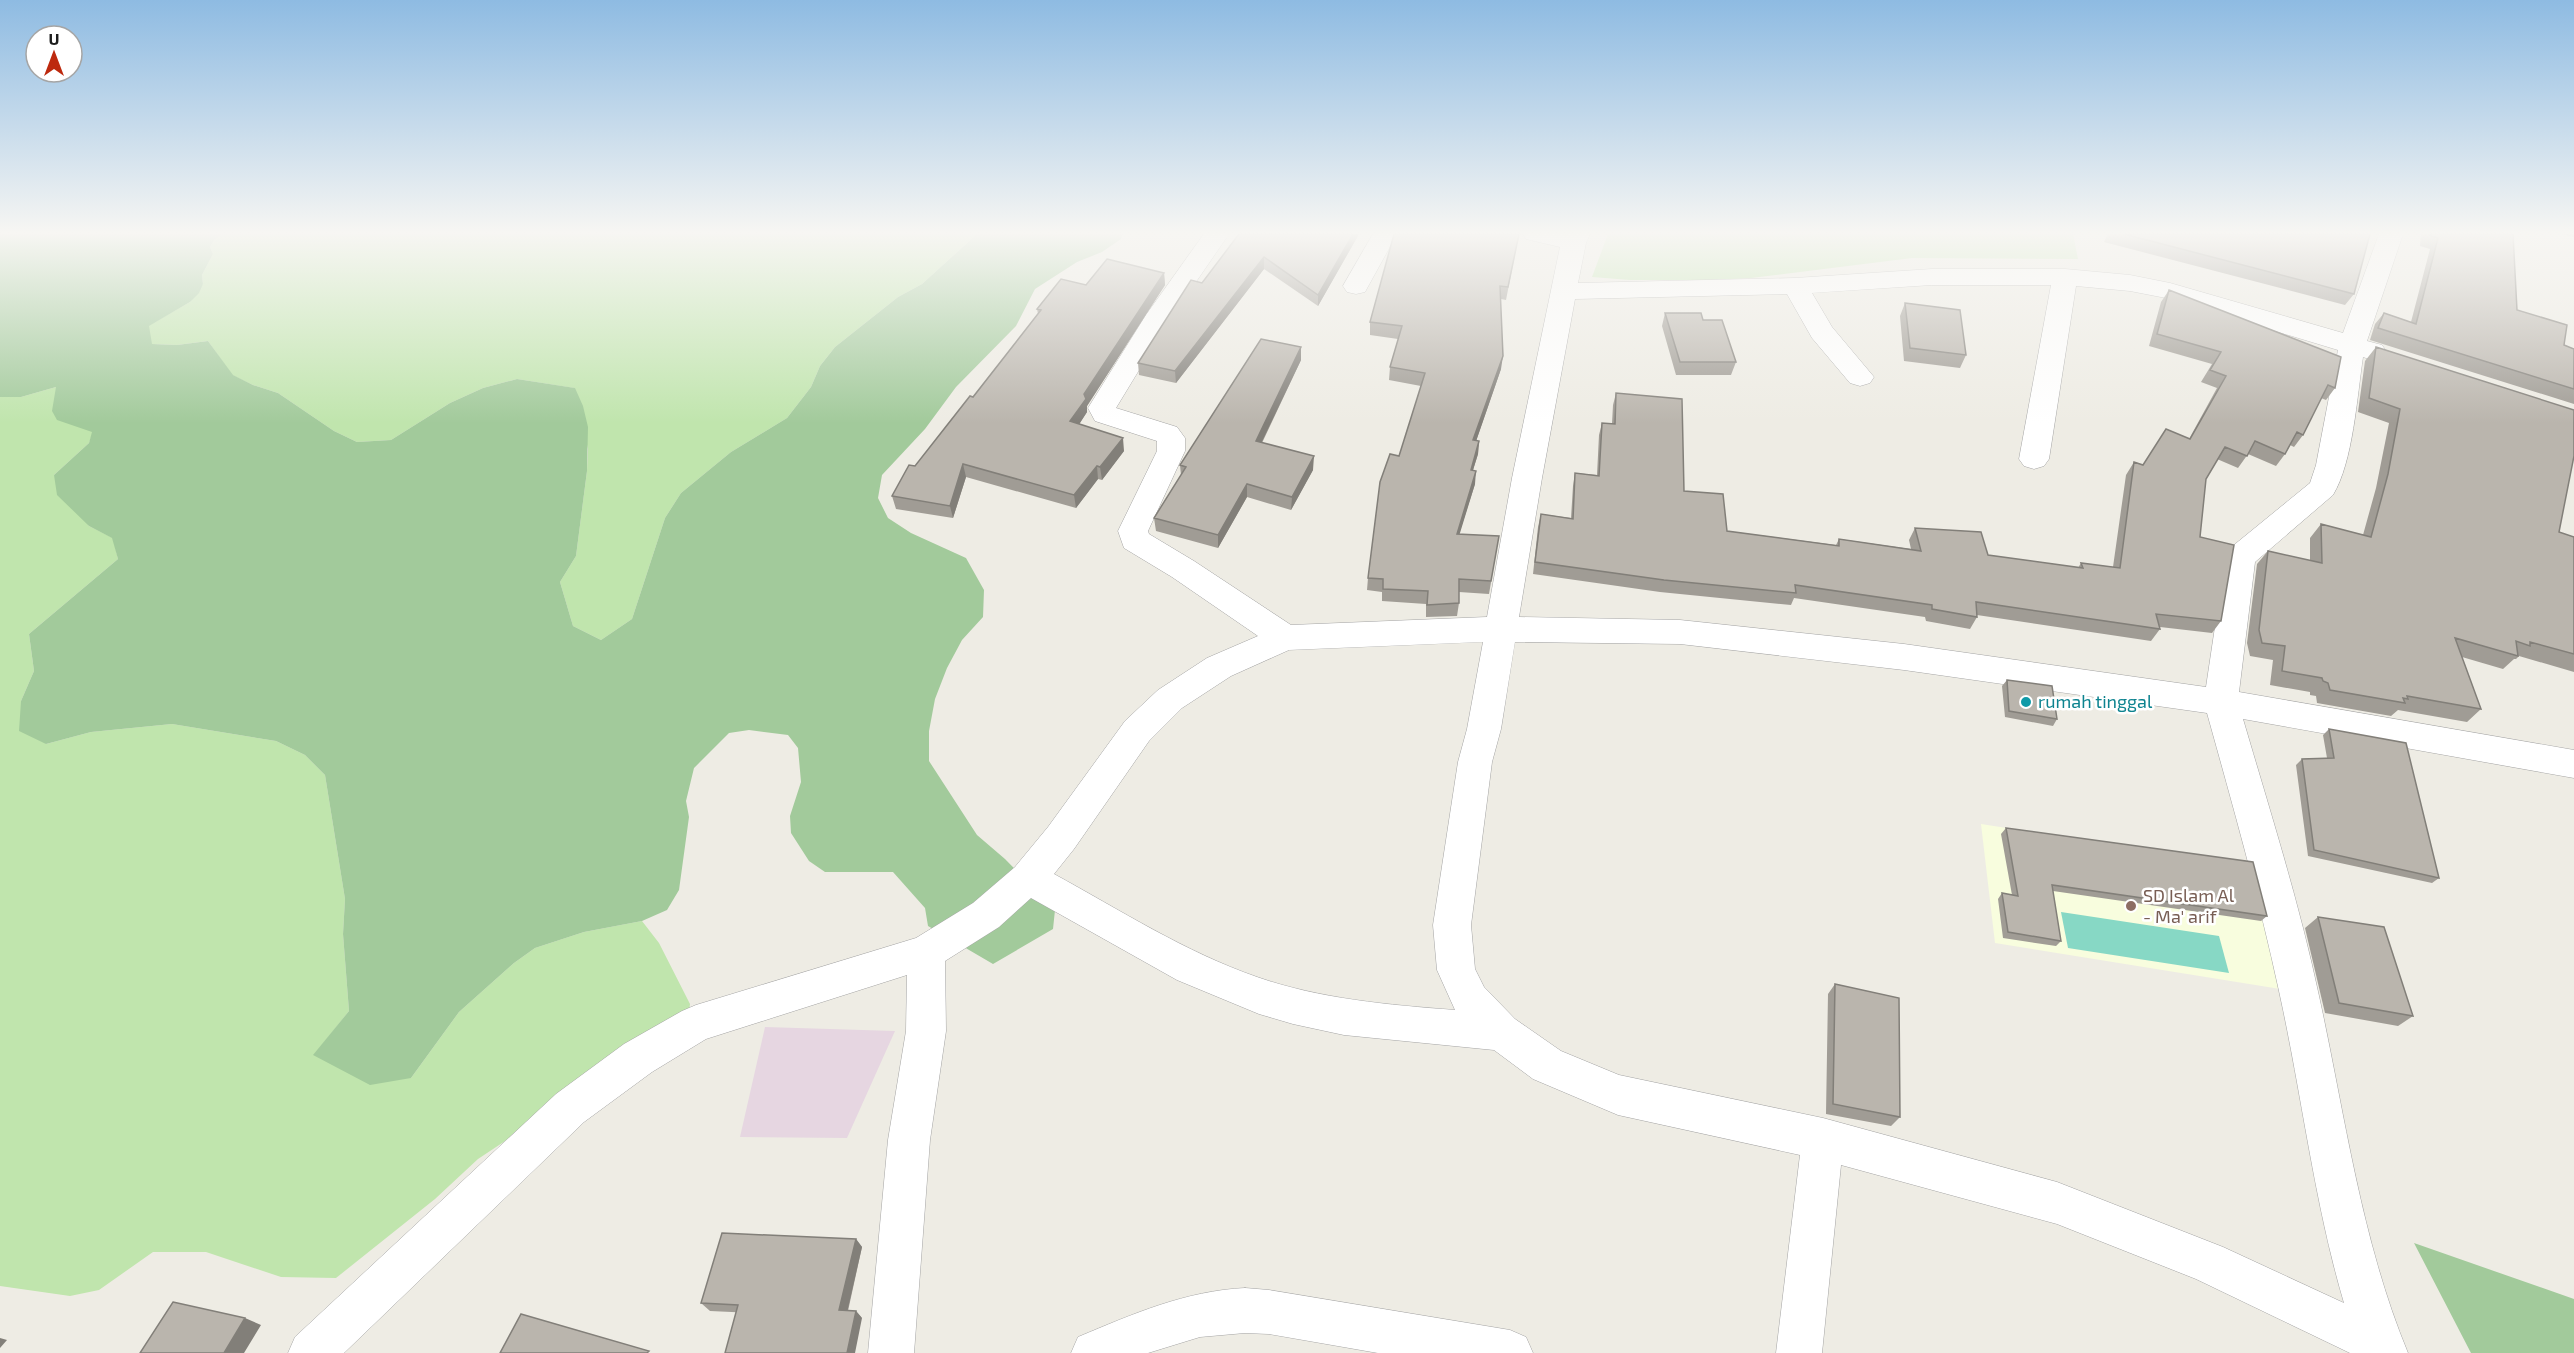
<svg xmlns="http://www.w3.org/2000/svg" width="2574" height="1353" viewBox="0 0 2574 1353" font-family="'Exo 2',sans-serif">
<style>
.industrial{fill:#e6d6e1}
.education{fill:#f8fdde}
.grass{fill:#c0e5ad}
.forest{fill:#a2ca9b}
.pitch{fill:#87d8c5}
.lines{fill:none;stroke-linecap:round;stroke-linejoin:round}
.street-casing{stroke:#a4a4a4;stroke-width:1}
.street{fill:#fff;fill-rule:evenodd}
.wall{fill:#a09c95}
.shaded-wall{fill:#827f79}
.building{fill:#bab5ad;stroke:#827f79;stroke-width:1.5}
.culture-dot{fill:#0f9aa8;stroke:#fff;stroke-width:2}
.education-dot{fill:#8d6e63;stroke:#fff;stroke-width:2}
.labels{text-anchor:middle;stroke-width:5;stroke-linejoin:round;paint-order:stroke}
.culture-label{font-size:18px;fill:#0d838f;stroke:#fff;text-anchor:start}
.education-label{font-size:18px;fill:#785e54;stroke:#fff;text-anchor:start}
</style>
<rect width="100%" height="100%" fill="#eeece4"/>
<path class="industrial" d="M 765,1027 L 895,1031 L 847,1138 L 740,1137 Z"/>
<path class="education" d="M 1981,824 L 2261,868 L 2293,991 L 1995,943 Z"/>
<path class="grass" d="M 221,234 L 977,234 L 922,284 L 898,297 L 835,347 L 820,366 L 811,387 L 787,418 L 731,452 L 681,493 L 665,518 L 632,619 L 601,640 L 573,626 L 560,582 L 576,556 L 587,471 L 588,449 L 574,388 L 517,379 L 483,388 L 450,403 L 391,440 L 357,442 L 334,431 L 278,393 L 253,385 L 232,375 L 208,341 L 177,345 L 151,344 L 148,326 L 190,302 L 203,284 L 202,275 L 213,254 L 210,247 L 215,239 Z
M 1608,234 L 2073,234 L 2078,259 L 1912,258 L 1751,278 L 1712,280 L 1630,280 L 1592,277 Z
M 56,387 L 93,432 L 89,443 L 54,475 L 89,526 L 113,538 L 118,559 L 29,634 L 34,671 L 21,701 L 46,744 L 91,732 L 172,724 L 276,741 L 305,755 L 325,775 L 345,899 L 343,934 L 349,1011 L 314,1055 L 411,1078 L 459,1012 L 514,963 L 535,948 L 584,932 L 642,921 L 659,943 L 690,1004 L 688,1020 L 478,1159 L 435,1199 L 336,1278 L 281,1277 L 206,1252 L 153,1252 L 99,1290 L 70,1296 L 0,1286 L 0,397 L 21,397 Z"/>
<path class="forest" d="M 0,234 L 221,234 L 215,239 L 210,247 L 213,254 L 202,275 L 203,284 L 199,293 L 190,302 L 149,326 L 152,344 L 177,345 L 208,341 L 233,375 L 253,385 L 278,393 L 334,431 L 357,442 L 391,440 L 450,403 L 483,388 L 517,379 L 575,388 L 583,406 L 588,427 L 587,471 L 576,556 L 560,582 L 573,626 L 601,640 L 632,619 L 665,518 L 681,493 L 731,452 L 787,418 L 811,387 L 820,366 L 835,347 L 898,297 L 922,284 L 977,234 L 1122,234 L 1121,239 L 1102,252 L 1077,262 L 1035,289 L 1016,326 L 956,387 L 925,429 L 882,475 L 878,498 L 888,518 L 911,533 L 966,558 L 984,590 L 983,617 L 962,640 L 947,668 L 935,699 L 929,731 L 929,761 L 977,835 L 1005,859 L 1055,910 L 1053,929 L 993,964 L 928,926 L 925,908 L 893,872 L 825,872 L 809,861 L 791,833 L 790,816 L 801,782 L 798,748 L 788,735 L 749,730 L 729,733 L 694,768 L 686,801 L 689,817 L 679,890 L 667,910 L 642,921 L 584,932 L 535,948 L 514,963 L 459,1012 L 411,1078 L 370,1085 L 313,1055 L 349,1011 L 343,934 L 345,899 L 325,775 L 305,755 L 276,741 L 172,724 L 91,732 L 46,744 L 19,731 L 21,701 L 34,671 L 29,634 L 118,559 L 112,538 L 89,526 L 57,495 L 54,475 L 89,443 L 92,432 L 57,420 L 52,411 L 56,387 L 21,397 L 0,397 Z
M 2414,1243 L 2574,1299 L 2574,1353 L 2471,1353 Z"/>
<path class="pitch" d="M 2061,912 L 2219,936 L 2229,973 L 2068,948 Z"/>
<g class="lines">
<g class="street-casing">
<path id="street" d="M 1204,234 L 1229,234 L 1167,324 L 1116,408 L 1177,427 L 1185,438 L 1185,451 L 1148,531 L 1149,534 L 1194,561 L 1291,625 L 1487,617 L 1512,478 L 1560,247 L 1526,239 L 1523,234 L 1590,234 L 1586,243 L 1578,283 L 1795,278 L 1932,269 L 2065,269 L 2130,275 L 2170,283 L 2343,333 L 2379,234 L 2403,234 L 2367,341 L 2382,345 L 2386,351 L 2382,357 L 2372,360 L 2363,357 C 2357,397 2353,462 2333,495 L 2255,562 L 2239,692 L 2574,750 L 2574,778 L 2243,719 C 2270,811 2299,902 2319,996 C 2345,1115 2361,1240 2408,1353 L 2350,1353 L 2196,1279 L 2057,1224 L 1841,1165 L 1822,1353 L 1776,1353 L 1800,1155 L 1618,1115 L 1533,1079 L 1494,1050 L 1344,1035 L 1293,1024 L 1259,1014 L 1177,980 L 1031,898 L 999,927 L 945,961 L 946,1031 L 930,1140 L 914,1353 L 868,1353 L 888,1140 L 906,1031 L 907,975 L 706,1039 L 652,1072 L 584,1122 L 344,1353 L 288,1353 L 295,1337 L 556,1094 L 624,1044 L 682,1011 L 696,1005 L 916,938 L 973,903 L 1015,867 L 1048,827 L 1125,721 L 1158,690 L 1207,658 L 1258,636 L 1172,577 L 1124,548 L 1118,531 L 1157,451 L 1157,441 L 1095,421 L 1088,408 L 1146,315 ZM 1932,285 L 2051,285 L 2019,459 L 2024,466 L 2034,469 L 2044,466 L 2049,459 L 2076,286 L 2130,291 L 2166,298 L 2338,350 L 2316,465 L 2310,483 L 2234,545 L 2225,560 L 2206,687 L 1904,644 L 1680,620 L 1519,617 L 1542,478 L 1575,299 L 1787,294 L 1812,338 L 1850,383 L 1860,386 L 1870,383 L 1874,377 L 1832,327 L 1812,293 ZM 1483,642 L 1467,729 L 1458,762 L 1433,925 L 1437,970 L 1455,1010 C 1389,1005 1320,999 1257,977 C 1185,952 1120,910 1054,874 L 1074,849 L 1149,741 L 1182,708 L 1231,676 L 1289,650 ZM 1515,642 L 1680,644 L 1904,670 L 2207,713 C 2233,806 2259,898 2279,991 C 2302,1095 2314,1202 2344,1303 L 2223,1247 L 2057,1182 L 1823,1118 L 1619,1075 L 1561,1051 L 1515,1019 L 1484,987 L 1475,969 L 1471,925 L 1492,762 L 1501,729 Z
M 1373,234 L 1397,234 L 1365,292 L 1356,294 L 1347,292 L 1343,286 Z
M 1245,1288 L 1269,1290 L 1510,1330 L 1526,1337 L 1533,1353 L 1378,1353 L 1269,1334 L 1245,1333 L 1200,1337 L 1148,1353 L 1071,1353 L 1078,1337 C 1133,1314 1185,1291 1245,1288 Z"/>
</g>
<use href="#street" class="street"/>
</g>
<path class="wall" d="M 1239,234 L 1359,234 L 1318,306 L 1264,269 L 1176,383 L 1139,375 L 1138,363 L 1202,283 Z
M 1394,234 L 1519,234 L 1506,300 L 1501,299 L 1501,369 L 1476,441 L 1479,441 L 1478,454 L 1473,470 L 1475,484 L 1459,534 L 1499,536 L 1489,594 L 1459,592 L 1459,603 L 1457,616 L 1426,617 L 1426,604 L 1382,601 L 1382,592 L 1367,590 L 1368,578 L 1399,456 L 1421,386 L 1389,380 L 1390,367 L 1398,339 L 1370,335 L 1370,322 Z
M 2108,234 L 2370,234 L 2354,294 L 2345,305 L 2104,242 Z
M 2421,234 L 2513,234 L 2517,310 L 2564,345 L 2574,349 L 2574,404 L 2370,340 L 2375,324 L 2384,313 L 2411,322 L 2430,249 L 2420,246 Z
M 2562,234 L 2574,234 L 2574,237 Z
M 1164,273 L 1165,285 L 1087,406 L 1087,412 L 1079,424 L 1124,451 L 1102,480 L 1098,479 L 1076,508 L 966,477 L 953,518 L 896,509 L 892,496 L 915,466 L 973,397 L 1038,314 L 1037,309 L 1086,285 Z
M 2169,290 L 2335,388 L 2326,400 L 2321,398 L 2303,435 L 2294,447 L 2290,445 L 2285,454 L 2276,466 L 2248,454 L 2238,468 L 2217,459 L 2206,479 L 2200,537 L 2221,621 L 2212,633 L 2160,627 L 2160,629 L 2151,641 L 1977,615 L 1977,617 L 1970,629 L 1926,621 L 1925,617 L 1794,598 L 1791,605 L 1660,592 L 1533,574 L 1538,527 L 1541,514 L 1571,518 L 1573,486 L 1575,473 L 1597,475 L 1599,435 L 1602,423 L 1612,424 L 1613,405 L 1616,393 L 1684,491 L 1727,531 L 1836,545 L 1839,539 L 1911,549 L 1909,540 L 1915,528 L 1988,555 L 2078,568 L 2081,563 L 2113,567 L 2126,475 L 2134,462 L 2143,465 L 2189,439 L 2217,388 L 2201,382 L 2212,364 L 2149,346 L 2161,302 Z
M 1905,303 L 1966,355 L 1960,368 L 1904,361 L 1900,316 Z
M 1665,313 L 1703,320 L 1736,362 L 1731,375 L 1676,375 L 1662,326 Z
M 1301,347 L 1301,360 L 1262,443 L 1313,470 L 1291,510 L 1247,497 L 1218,548 L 1156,531 L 1154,518 L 1181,475 L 1180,465 Z
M 2376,347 L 2559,532 L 2574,537 L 2574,672 L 2519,656 L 2516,659 L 2514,659 L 2503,669 L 2462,657 L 2481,709 L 2467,722 L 2398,710 L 2391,716 L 2317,703 L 2316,696 L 2310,695 L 2310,692 L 2270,685 L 2273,660 L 2250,656 L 2247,643 L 2257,564 L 2268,551 L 2310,561 L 2310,538 L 2321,524 L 2363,535 L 2376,488 L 2389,423 L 2358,412 L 2365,361 Z
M 2007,680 L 2057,719 L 2053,726 L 2005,717 L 2002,686 Z
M 2329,729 L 2439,878 L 2432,883 L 2308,856 L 2296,765 L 2302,759 L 2327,758 L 2323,735 Z
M 2006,828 L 2267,916 L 2261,921 L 2053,891 L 2061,941 L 2056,946 L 2003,938 L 1998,899 L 2002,893 L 2012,895 L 2001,834 Z
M 2318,917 L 2413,1016 L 2398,1026 L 2325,1013 L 2305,928 Z
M 1835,984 L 1900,1117 L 1891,1126 L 1826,1114 L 1828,994 Z
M 856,1239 L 862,1247 L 848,1311 L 856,1311 L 862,1318 L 710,1311 L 701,1303 Z"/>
<path class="shaded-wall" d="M 1353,234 L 1359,234 L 1318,306 L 1318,295 Z
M 1264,257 L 1264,269 L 1176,383 L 1175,371 Z
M 1164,273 L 1165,285 L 1087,406 L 1087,412 L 1073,434 L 1070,421 L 1084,394 Z
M 1301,347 L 1301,360 L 1256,454 L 1256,441 Z
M 1503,356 L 1501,369 L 1472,453 L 1473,440 Z
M 1123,438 L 1124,451 L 1102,480 L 1100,467 Z
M 1479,441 L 1478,454 L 1469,483 L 1471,470 Z
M 1314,456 L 1313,470 L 1291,510 L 1292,497 Z
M 963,464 L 966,477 L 953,518 L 950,506 Z
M 1097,466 L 1098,479 L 1076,508 L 1074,495 Z
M 1476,471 L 1475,484 L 1456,546 L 1457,534 Z
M 1247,484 L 1247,497 L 1218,548 L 1218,535 Z
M 856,1239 L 862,1247 L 846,1317 L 839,1310 Z
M 856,1311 L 862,1318 L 855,1353 L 847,1353 Z
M 245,1318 L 261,1325 L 244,1353 L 224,1353 Z
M 0,1338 L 7,1340 L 0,1348 Z"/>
<path class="building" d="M 1239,234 L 1353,234 L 1318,295 L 1264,257 L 1175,371 L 1138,363 L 1191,280 L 1202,283 Z
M 1394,234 L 1519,234 L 1508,287 L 1500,286 L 1503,356 L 1473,440 L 1479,441 L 1471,470 L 1476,471 L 1457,534 L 1499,536 L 1491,581 L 1459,579 L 1459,603 L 1427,605 L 1428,591 L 1383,589 L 1383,579 L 1368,578 L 1380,482 L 1390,454 L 1399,456 L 1425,373 L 1390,367 L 1402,326 L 1370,322 Z
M 2124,234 L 2370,234 L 2354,294 Z
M 2429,234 L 2513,234 L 2517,310 L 2567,325 L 2564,345 L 2574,349 L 2574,389 L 2378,328 L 2384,313 L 2416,324 L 2438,238 L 2429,235 Z
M 1107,259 L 1164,273 L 1084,394 L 1086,399 L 1070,421 L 1123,438 L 1100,467 L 1097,466 L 1074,495 L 963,464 L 950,506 L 892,496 L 909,465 L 915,466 L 970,396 L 973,397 L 1041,310 L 1037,309 L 1061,279 L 1086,285 Z
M 2169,290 L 2341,357 L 2335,388 L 2328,385 L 2303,435 L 2297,432 L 2285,454 L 2255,441 L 2247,456 L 2225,447 L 2206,479 L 2200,537 L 2234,545 L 2221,621 L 2156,614 L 2160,629 L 1976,602 L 1977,617 L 1932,609 L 1932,605 L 1795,585 L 1796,593 L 1664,580 L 1535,562 L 1541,514 L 1573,519 L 1575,473 L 1599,476 L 1602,423 L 1615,424 L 1616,393 L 1682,399 L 1684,491 L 1723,494 L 1727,531 L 1839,546 L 1839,539 L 1921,551 L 1915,528 L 1981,532 L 1988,555 L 2083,568 L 2081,563 L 2120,568 L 2134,462 L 2143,465 L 2166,429 L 2190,439 L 2226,376 L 2210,370 L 2221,352 L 2157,334 Z
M 1905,303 L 1960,310 L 1966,355 L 1910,348 Z
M 1665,313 L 1701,313 L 1703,320 L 1722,320 L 1736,362 L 1680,362 Z
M 1261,339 L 1301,347 L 1256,441 L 1314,456 L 1292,497 L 1247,484 L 1218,535 L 1154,518 L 1186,467 L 1180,465 Z
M 2376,347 L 2574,410 L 2574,456 L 2559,532 L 2574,537 L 2574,654 L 2530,642 L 2530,646 L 2516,641 L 2518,656 L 2455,638 L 2481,709 L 2407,696 L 2408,699 L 2403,698 L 2405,703 L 2330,690 L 2328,683 L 2323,681 L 2322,678 L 2282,671 L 2285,646 L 2262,643 L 2259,630 L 2268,551 L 2322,563 L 2321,524 L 2371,537 L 2388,474 L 2400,409 L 2369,398 Z
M 2007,680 L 2052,686 L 2057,719 L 2009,711 Z
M 2329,729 L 2406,743 L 2439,878 L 2314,850 L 2302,759 L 2334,758 Z
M 2006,828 L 2253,862 L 2267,916 L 2052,885 L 2061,941 L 2008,932 L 2002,893 L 2018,896 Z
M 2318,917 L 2384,927 L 2413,1016 L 2339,1003 Z
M 1835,984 L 1899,998 L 1900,1117 L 1833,1104 Z
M 722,1233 L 856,1239 L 839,1310 L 856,1311 L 847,1353 L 725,1353 L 738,1305 L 701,1303 Z
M 173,1302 L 245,1318 L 224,1353 L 140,1353 Z
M 521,1314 L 649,1351 L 647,1353 L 500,1353 Z"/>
<linearGradient id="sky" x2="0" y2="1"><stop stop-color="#8ebbe2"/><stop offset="0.55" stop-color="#f7f6f3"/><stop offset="1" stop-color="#f7f6f3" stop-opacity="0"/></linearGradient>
<rect width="2574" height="423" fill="url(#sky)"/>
<circle class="culture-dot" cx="2026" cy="702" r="6"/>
<circle class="education-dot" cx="2131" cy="906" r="6"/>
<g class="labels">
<g class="culture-label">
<text x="2038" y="708">rumah tinggal</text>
</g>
<g class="education-label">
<text x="2143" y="902">SD Islam Al<tspan x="2143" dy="21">- Ma' arif</tspan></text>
</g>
</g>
<g transform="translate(54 54)"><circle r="28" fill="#ffffff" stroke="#a5a5a5" stroke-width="1.5"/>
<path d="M0-4.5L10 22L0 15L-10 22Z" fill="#bd290e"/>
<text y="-9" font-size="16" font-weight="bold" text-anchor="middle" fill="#1d1d1d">U</text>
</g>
</svg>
